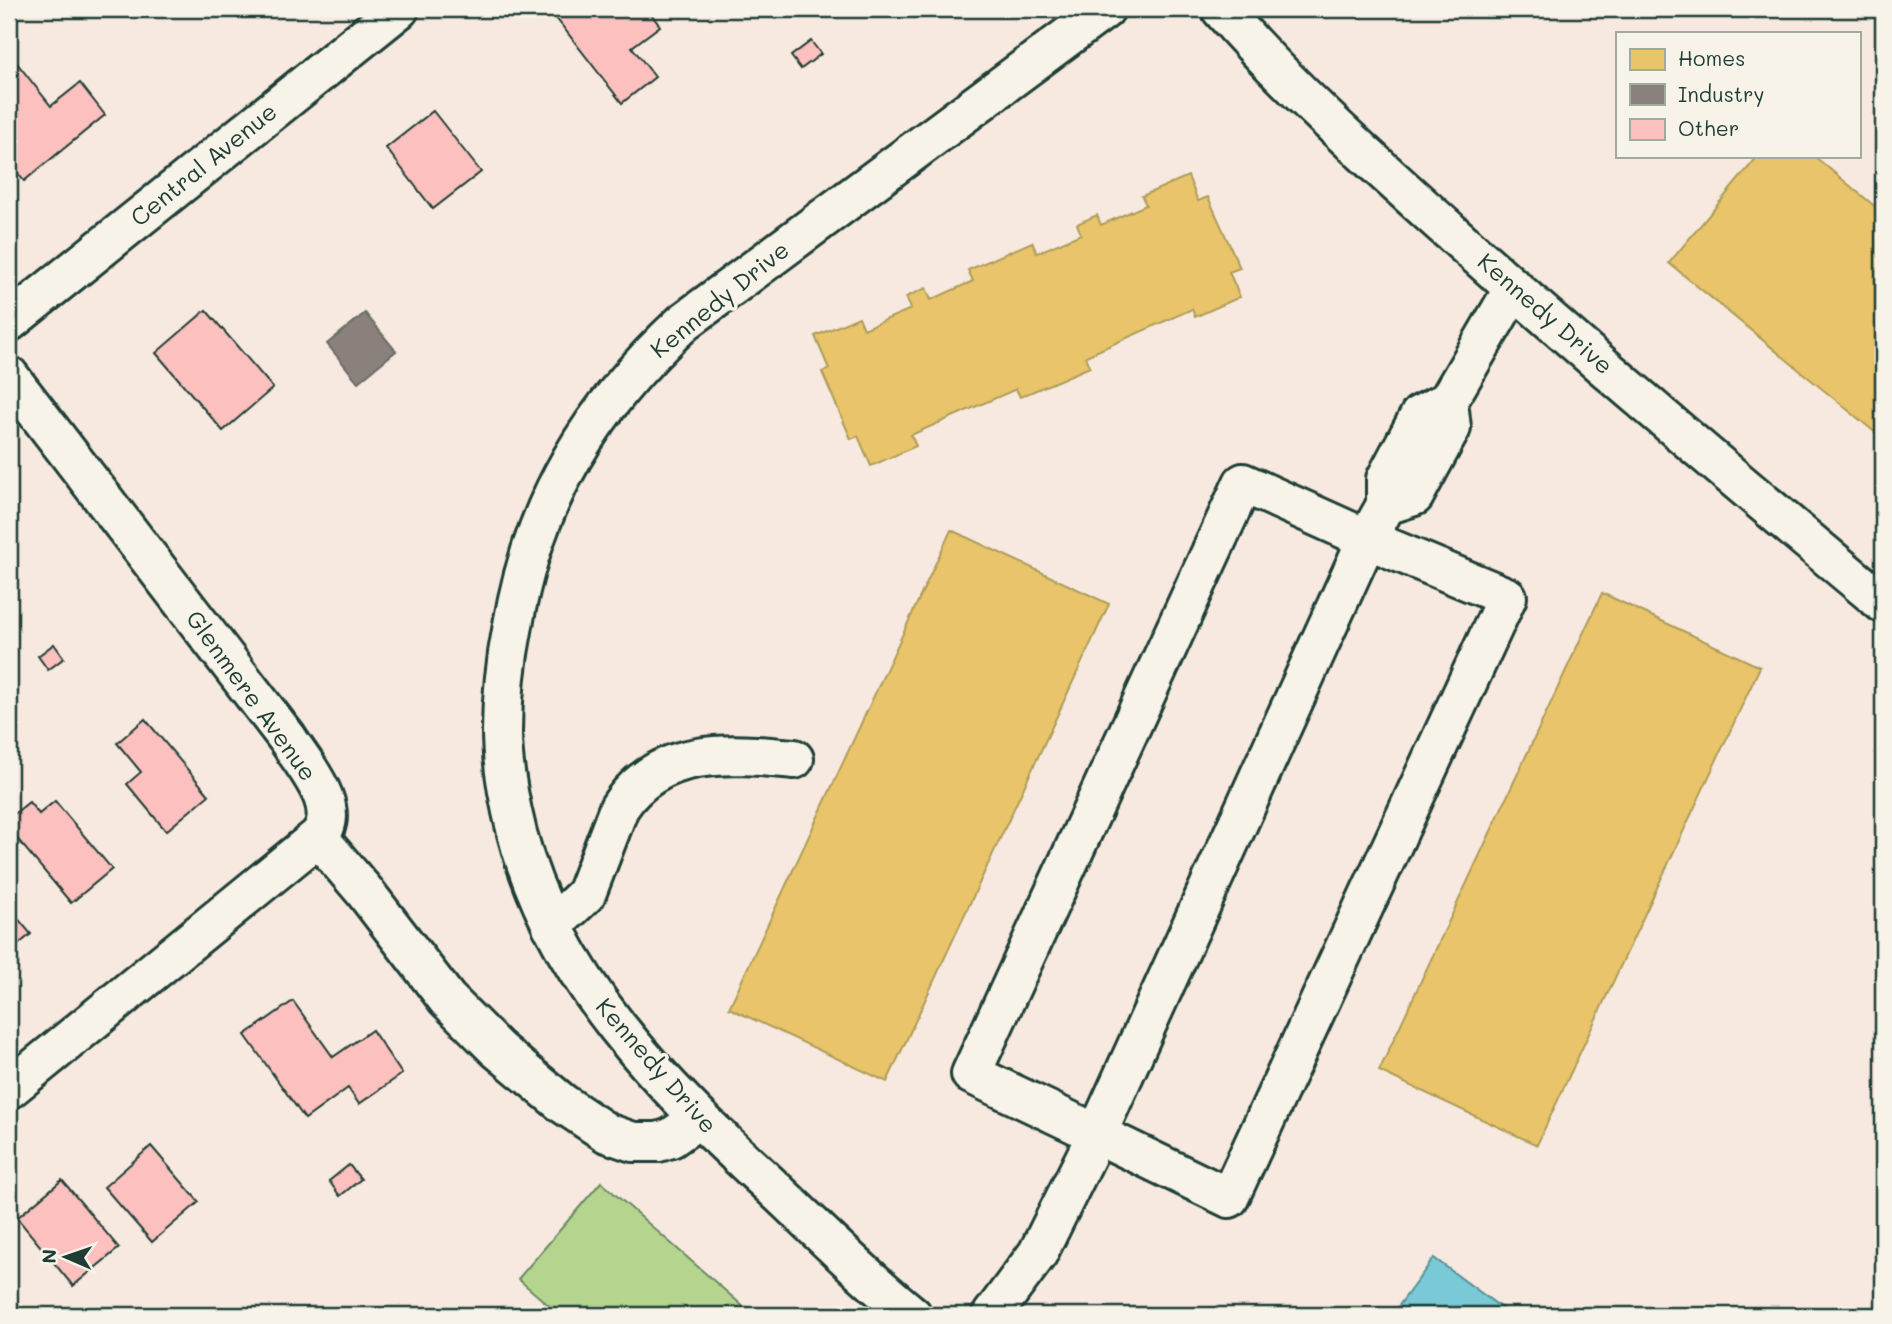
<svg xmlns="http://www.w3.org/2000/svg" width="1892" height="1324" viewBox="0 0 1892 1324" font-family="Mali,sans-serif">
<style>
.green{fill:#b5d58f;stroke:#6a8962;stroke-width:2}
.water{fill:#79c9d6;stroke:#559195;stroke-width:2}
.homes{fill:#e9c46a;stroke:#ac9c5a;stroke-width:2}
.industry{fill:#8a817c;stroke:#6a6d66;stroke-width:2}
.building{fill:#fcc0be;stroke:#1f3d34;stroke-width:2}
.lines{fill:none;stroke-linecap:round;stroke-linejoin:round}
.minor-casing{stroke:#1f3d34;stroke-width:44}
.minor{stroke:#f7f3e8;stroke-width:38}
.labels{text-anchor:middle;stroke-width:7;stroke-linejoin:round;paint-order:stroke}
.street-label{font-size:24px;fill:#1f3d34;stroke:#f7f3e8}
</style>
<rect width="100%" height="100%" fill="#f8e9e0"/>
<filter id="ink" filterUnits="userSpaceOnUse"><feTurbulence type="fractalNoise" baseFrequency=".0143" numOctaves="2"/><feDisplacementMap in="SourceGraphic" scale="14" xChannelSelector="R" yChannelSelector="G"/><feConvolveMatrix kernelMatrix="1 2 1 2 8 2 1 2 1" color-interpolation-filters="sRGB"/></filter>
<g filter="url(#ink)">
<path class="green" d="M 601,1182 L 753,1315 L 560,1315 L 518,1279 Z"/>
<path class="water" d="M 1434,1258 L 1511,1315 L 1392,1315 Z"/>
<path class="homes" d="M 1758,156 L 1814,156 L 1883,213 L 1883,439 L 1669,263 Z
M 1188,176 L 1198,201 L 1208,197 L 1240,268 L 1229,272 L 1240,297 L 1195,317 L 1192,309 L 1086,356 L 1090,367 L 1020,397 L 1016,389 L 911,435 L 916,446 L 871,466 L 858,436 L 851,439 L 822,372 L 829,369 L 815,336 L 859,317 L 864,329 L 911,309 L 906,297 L 926,288 L 931,300 L 973,281 L 968,270 L 1032,242 L 1037,253 L 1081,234 L 1077,224 L 1097,215 L 1101,225 L 1146,205 L 1142,196 Z
M 951,530 L 1109,604 L 887,1082 L 729,1008 Z
M 1602,593 L 1760,667 L 1537,1145 L 1379,1071 Z"/>
<path class="industry" d="M 365,313 L 396,351 L 358,382 L 327,344 Z"/>
<path class="building" d="M 549,9 L 647,9 L 660,26 L 632,47 L 655,77 L 622,103 Z
M 811,41 L 821,54 L 801,69 L 791,56 Z
M 9,53 L 51,106 L 80,83 L 105,115 L 24,181 L 9,162 Z
M 433,111 L 481,172 L 433,209 L 386,148 Z
M 206,310 L 273,388 L 223,431 L 156,353 Z
M 54,644 L 64,658 L 48,670 L 38,656 Z
M 145,719 L 209,795 L 166,831 L 127,784 L 141,772 L 117,743 Z
M 55,801 L 112,869 L 71,903 L 9,829 L 9,818 L 29,802 L 39,814 Z
M 9,908 L 31,934 L 9,952 Z
M 293,1001 L 333,1057 L 372,1030 L 402,1074 L 359,1104 L 348,1088 L 305,1119 L 245,1035 Z
M 151,1146 L 199,1202 L 152,1242 L 104,1187 Z
M 349,1165 L 361,1179 L 340,1196 L 329,1181 Z
M 62,1180 L 119,1248 L 73,1286 L 17,1218 Z"/>
<g class="lines">
<g class="minor-casing">
<path id="minor" d="M 1221,9 C 1291,90 1373,162 1453,234 C 1593,360 1738,482 1883,603
M 9,322 L 399,9
M 9,376 L 287,738 C 303,764 345,809 318,837 L 9,1089
M 1448,401 L 1514,288
M 318,837 L 365,892 L 447,999 L 497,1049 L 562,1103 L 607,1133 L 633,1142 L 658,1142 L 671,1138 L 698,1119
M 552,926 L 586,894 L 619,808 C 659,746 730,753 794,759
M 912,1315 C 862,1275 817,1229 770,1185 C 662,1086 555,979 517,833 C 509,801 502,766 502,732 C 502,696 506,660 513,625 C 534,500 592,407 684,322 L 1105,9
M 992,1315 L 1038,1253 L 1097,1134 L 971,1074 L 1243,483 L 1367,539 L 1507,597 L 1229,1198 L 1097,1134 L 1367,539 L 1386,505 L 1386,479 L 1420,415 L 1448,401 L 1451,428 L 1414,496 L 1386,505"/>
</g>
<use href="#minor" class="minor"/>
</g>
</g>
<g class="labels">
<g class="street-label">
<text transform="translate(204 165) rotate(-39)" y="8">Central Avenue</text>
<text transform="translate(720 300) rotate(-39)" y="8">Kennedy Drive</text>
<text transform="translate(1545 314) rotate(41)" y="8">Kennedy Drive</text>
<text transform="translate(251 696) rotate(54)" y="8">Glenmere Avenue</text>
<text transform="translate(656 1066) rotate(49)" y="8">Kennedy Drive</text>
</g>
</g>
<rect width="1892" height="1324" fill="none" stroke="#f7f3e8" stroke-width="35"/>
<rect x="18" y="18" width="1857" height="1289" fill="none" stroke="#1f3d34" stroke-width="2.5" filter="url(#ink)"/>
<rect x="1616" y="32" width="245" height="126" fill="#f7f3e8" stroke="#a1aaa0" stroke-width="2"/>
<rect x="1630" y="49" width="35" height="21" fill="#e9c46a" stroke="#a1aaa0" stroke-width="2"/>
<text x="1678" y="66" font-size="21" fill="#1f3d34">Homes</text>
<rect x="1630" y="84" width="35" height="21" fill="#8a817c" stroke="#a1aaa0" stroke-width="2"/>
<text x="1678" y="102" font-size="21" fill="#1f3d34">Industry</text>
<rect x="1630" y="119" width="35" height="21" fill="#fcc0be" stroke="#a1aaa0" stroke-width="2"/>
<text x="1678" y="136" font-size="21" fill="#1f3d34">Other</text>
<g transform="translate(66 1257) rotate(272)" stroke="#f7f3e8" stroke-width="5" paint-order="stroke">
<path d="M0-5L12 26L0 18L-12 26Z" fill="#1f3d34"/>
<text y="-10" font-size="19" font-weight="bold" text-anchor="middle" fill="#1f3d34">N</text>
</g>
</svg>
